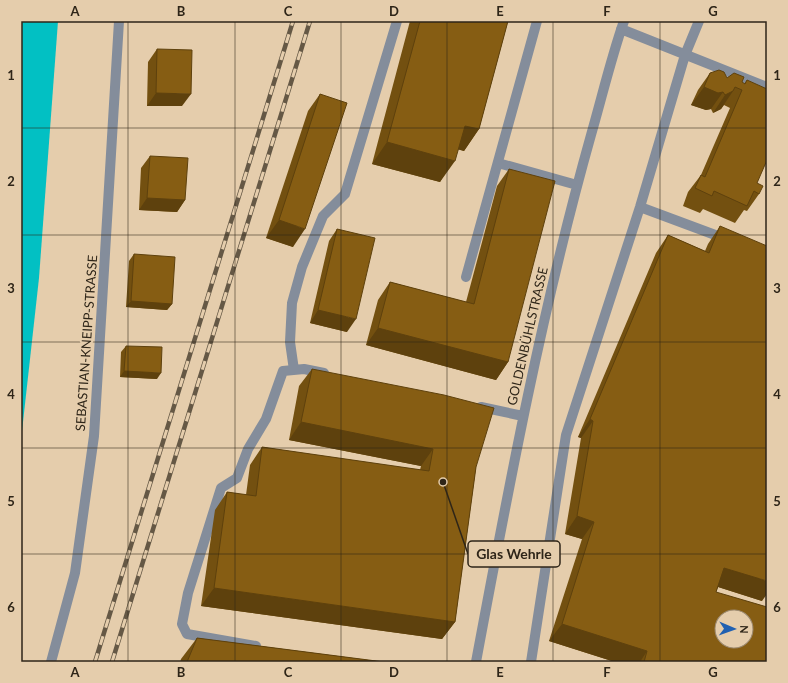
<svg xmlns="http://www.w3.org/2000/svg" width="788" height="683" viewBox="0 0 788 683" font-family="Lato,sans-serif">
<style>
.water{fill:#02c0c3}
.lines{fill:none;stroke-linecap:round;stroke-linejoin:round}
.minor{stroke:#848d9b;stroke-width:10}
.rail-casing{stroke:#655845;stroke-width:4.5}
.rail{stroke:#e5cdac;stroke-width:3;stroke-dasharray:9;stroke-linecap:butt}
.wall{fill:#735010}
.shaded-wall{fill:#5e410d}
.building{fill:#865d13;stroke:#5e410d;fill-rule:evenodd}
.grid{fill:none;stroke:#2e2518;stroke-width:1;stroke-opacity:0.55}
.labels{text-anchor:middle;stroke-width:4;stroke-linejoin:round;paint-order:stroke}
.street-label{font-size:13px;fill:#2e2518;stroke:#e5cdac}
.leader{fill:none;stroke:#2e2518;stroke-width:1.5}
.callout-dot{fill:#2e2518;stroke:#e5cdac;stroke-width:1.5}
.callout{fill:#e5cdac;stroke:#2e2518;stroke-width:1.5}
.callout-label{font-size:14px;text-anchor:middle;font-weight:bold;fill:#2e2518}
.neatline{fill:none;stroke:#2e2518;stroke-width:1.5}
.grid-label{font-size:13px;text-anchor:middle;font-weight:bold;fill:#2e2518}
</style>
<rect width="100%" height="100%" fill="#e5cdac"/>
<path class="water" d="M 21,21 L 58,21 L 39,278 L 21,440 Z"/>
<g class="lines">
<path class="minor" d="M 621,29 L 767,87
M 498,163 L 577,185
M 640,207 L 726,239
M 466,277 L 537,21
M 294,370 L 290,342 L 292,303 L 302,267 L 323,216 L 345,194 L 397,21
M 481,407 L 523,416
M 256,646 L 187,634 L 182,624 L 188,593 L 221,488 L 237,478 L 248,449 L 266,419 L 283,371 L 304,369 L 324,373
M 51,662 L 75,573 L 94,436 L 119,21
M 476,662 C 509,485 542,309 591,135 C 602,97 611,58 624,21
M 531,662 L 566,435 L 640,207 L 685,55 L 699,21"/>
<g class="rail-casing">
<path id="rail" d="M 95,662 L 293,21
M 112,662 L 310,21"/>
</g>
<use href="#rail" class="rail"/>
</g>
<path class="wall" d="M 410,21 L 508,21 L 479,129 L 464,151 L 458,149 L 440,182 L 372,164 Z
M 157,49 L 182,106 L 147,106 L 148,62 Z
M 710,73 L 727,78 L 744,84 L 747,80 L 757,183 L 759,194 L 747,211 L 744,210 L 735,223 L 703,209 L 700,213 L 683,206 L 688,192 L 701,175 L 730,108 L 724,105 L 721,109 L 713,113 L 711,109 L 706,110 L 691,105 L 698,90 Z
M 320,94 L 293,247 L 266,238 L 308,111 Z
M 150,156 L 185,200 L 177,212 L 139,210 L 141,168 Z
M 509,169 L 508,362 L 496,380 L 366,345 L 378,300 L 390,282 L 466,302 L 497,186 Z
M 720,226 L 762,601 L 718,587 L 716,592 L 767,662 L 615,662 L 549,641 L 582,539 L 565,534 L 581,438 L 578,437 L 656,253 L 668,235 L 705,251 L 708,244 Z
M 337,229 L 347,332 L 310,323 L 329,241 Z
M 134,254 L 172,304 L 167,310 L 126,307 L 129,261 Z
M 126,346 L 157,379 L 120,377 L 121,352 Z
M 312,369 L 476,467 L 455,622 L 442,639 L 201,606 L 215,510 L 227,492 L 246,495 L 250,465 L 262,447 L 420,470 L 421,466 L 289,440 L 299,386 Z
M 197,638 L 384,662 L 180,662 L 181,659 Z"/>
<path class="shaded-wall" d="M 704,87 L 723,92 L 711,109 L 706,110 L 691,105 Z
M 733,91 L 721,109 L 713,113 L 725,95 Z
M 156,93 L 191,94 L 182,106 L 147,106 Z
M 465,126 L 479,129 L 464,151 L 449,147 Z
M 387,142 L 455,161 L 440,182 L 372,164 Z
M 147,198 L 185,200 L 177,212 L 139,210 Z
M 279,220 L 305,229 L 293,247 L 266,238 Z
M 131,301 L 172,304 L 167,310 L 126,307 Z
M 318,310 L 356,319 L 347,332 L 310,323 Z
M 378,328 L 508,362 L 496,380 L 366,345 Z
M 124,371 L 161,373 L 157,379 L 120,377 Z
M 590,419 L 593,421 L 581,438 L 578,437 Z
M 301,422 L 433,449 L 421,466 L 289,440 Z
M 577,516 L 594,522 L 582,539 L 565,534 Z
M 724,568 L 767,581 L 767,594 L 762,601 L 712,585 Z
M 214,588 L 455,622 L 442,639 L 201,606 Z
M 562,624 L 647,651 L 640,662 L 615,662 L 549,641 Z"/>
<path class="building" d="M 420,21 L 508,21 L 479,129 L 465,126 L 455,161 L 387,142 Z
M 157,49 L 192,50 L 191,94 L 156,93 Z
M 719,70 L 724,72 L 727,78 L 734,73 L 744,77 L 742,82 L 745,84 L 747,80 L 767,89 L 767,160 L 757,183 L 763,186 L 759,194 L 754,191 L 747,206 L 714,191 L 712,196 L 695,188 L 701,175 L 705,177 L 742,90 L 735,87 L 733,91 L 725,95 L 723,92 L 718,93 L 704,87 L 710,73 Z
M 320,94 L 347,103 L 305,229 L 279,220 Z
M 150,156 L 188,158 L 185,200 L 147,198 Z
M 509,169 L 555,181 L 508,362 L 378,328 L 390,282 L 474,304 Z
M 720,226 L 767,246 L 767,581 L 724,568 L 716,592 L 767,607 L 767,662 L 644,662 L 647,651 L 562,624 L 594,522 L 577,516 L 593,421 L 590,419 L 668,235 L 709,253 ZM 722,617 L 746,617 L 746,641 L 722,641 Z
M 337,229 L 375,238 L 356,319 L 318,310 Z
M 134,254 L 175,257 L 172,304 L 131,301 Z
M 126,346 L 162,347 L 161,373 L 124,371 Z
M 312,369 L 444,395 L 494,408 L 476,467 L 455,622 L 214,588 L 227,492 L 256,496 L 262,447 L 429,471 L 433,449 L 301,422 Z
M 197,638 L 384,662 L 187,662 Z"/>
<path class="grid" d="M 128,21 L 128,662M 235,21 L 235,662M 341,21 L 341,662M 447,21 L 447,662M 553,21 L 553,662M 660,21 L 660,662M 21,128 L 767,128M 21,235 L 767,235M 21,342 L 767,342M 21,448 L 767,448M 21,554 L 767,554"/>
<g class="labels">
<g class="street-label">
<text transform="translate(527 336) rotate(-77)" y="5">GOLDENBÜHLSTRASSE</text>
<text transform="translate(86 343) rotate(-86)" y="5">SEBASTIAN-KNEIPP-STRASSE</text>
</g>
</g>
<path class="leader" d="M443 482L468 554"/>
<circle class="callout-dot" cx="443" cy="482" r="4"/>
<rect class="callout" x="468" y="541" width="92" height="26" rx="4"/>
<g class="callout-label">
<text x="514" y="559">Glas Wehrle</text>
</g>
<rect width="788" height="683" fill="none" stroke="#e5cdac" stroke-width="44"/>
<g transform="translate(734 629) rotate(92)"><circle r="19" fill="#e5cdac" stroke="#9c8a71"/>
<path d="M0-3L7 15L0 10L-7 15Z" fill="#2060b1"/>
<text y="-6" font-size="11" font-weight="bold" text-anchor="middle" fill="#2e2518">N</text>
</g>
<rect x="22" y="22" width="744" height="639" class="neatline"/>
<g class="grid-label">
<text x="75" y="16">A</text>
<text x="181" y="16">B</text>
<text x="288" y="16">C</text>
<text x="394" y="16">D</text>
<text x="500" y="16">E</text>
<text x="607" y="16">F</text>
<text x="713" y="16">G</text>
<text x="11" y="80">1</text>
<text x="777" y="80">1</text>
<text x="11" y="186">2</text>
<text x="777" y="186">2</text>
<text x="11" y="293">3</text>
<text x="777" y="293">3</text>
<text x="11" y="399">4</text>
<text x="777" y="399">4</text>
<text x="11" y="506">5</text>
<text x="777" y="506">5</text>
<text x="11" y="612">6</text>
<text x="777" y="612">6</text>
<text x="75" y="677">A</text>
<text x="181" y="677">B</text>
<text x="288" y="677">C</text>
<text x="394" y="677">D</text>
<text x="500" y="677">E</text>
<text x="607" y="677">F</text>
<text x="713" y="677">G</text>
</g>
</svg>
